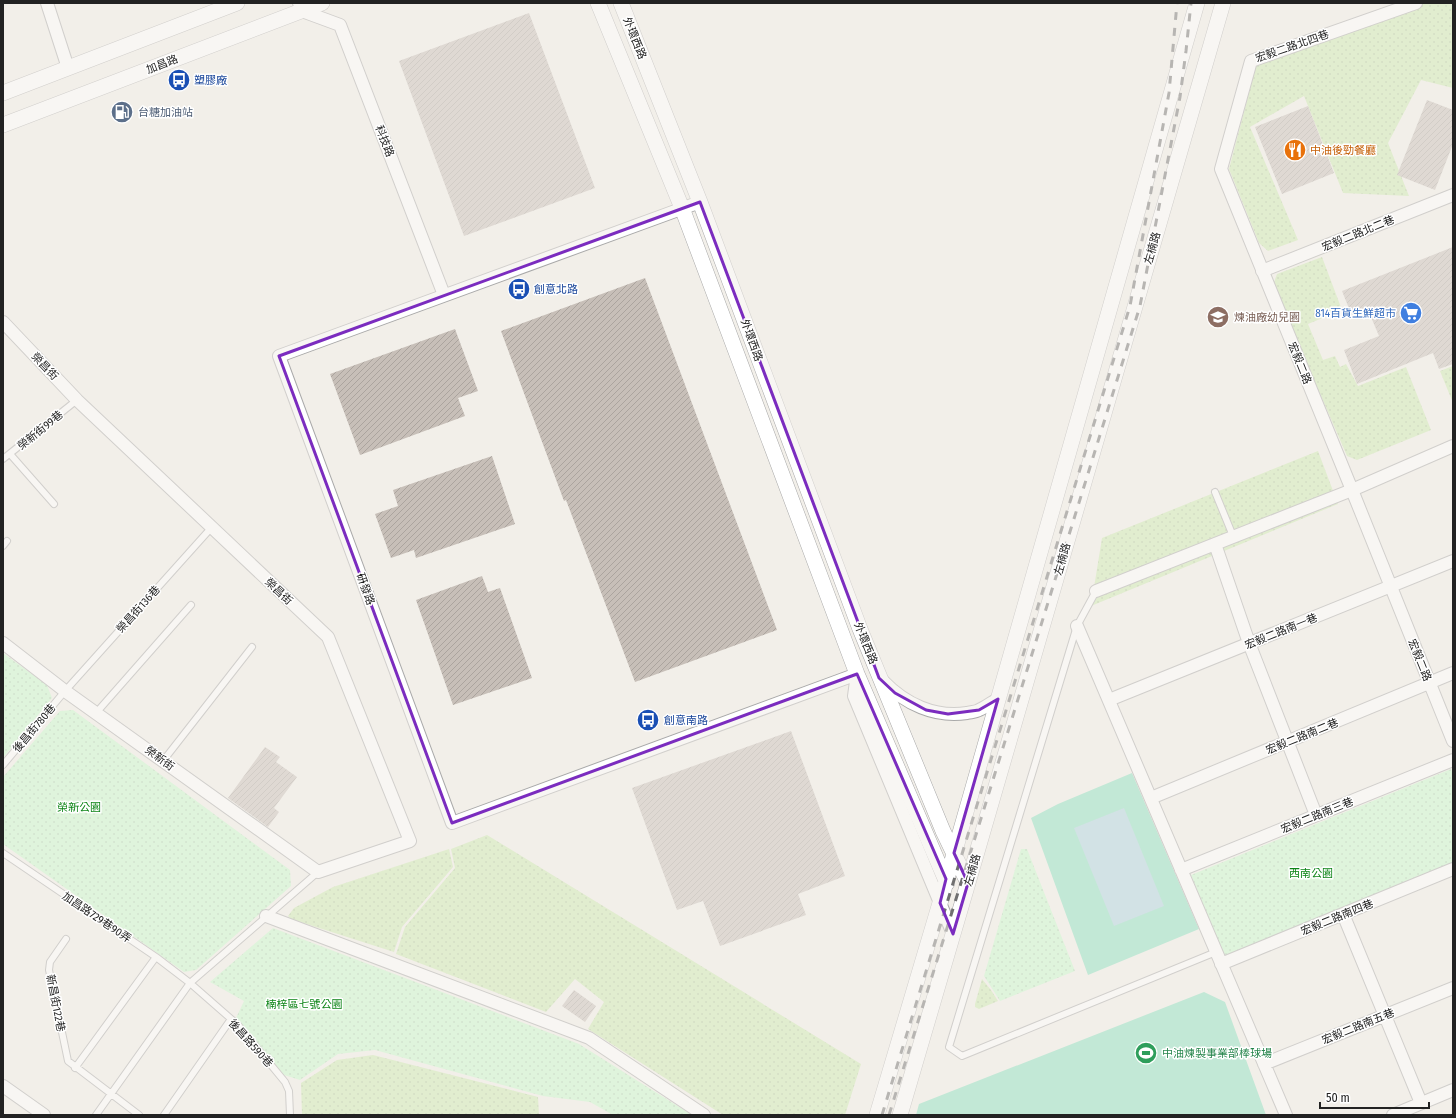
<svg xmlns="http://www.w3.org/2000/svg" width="1456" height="1118" viewBox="0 0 1456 1118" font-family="'Fira Sans Condensed','Noto Sans TC',sans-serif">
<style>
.grass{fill:url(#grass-dots)}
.park{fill:url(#park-dots)}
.pitch{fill:#88e0be}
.water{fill:#aad3df}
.building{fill:url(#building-hatch)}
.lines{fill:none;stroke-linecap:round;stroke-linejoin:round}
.service-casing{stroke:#a9a9a9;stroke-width:8}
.minor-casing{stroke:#a9a9a9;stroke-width:14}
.tertiary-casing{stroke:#a9a9a9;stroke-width:16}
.service{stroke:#fff;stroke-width:6}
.minor{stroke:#fff;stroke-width:12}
.tertiary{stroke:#fff;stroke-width:15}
.rail{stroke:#707070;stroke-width:3;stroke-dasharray:8 8;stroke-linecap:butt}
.marked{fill:none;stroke:#7b2cbf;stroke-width:3;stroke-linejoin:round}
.labels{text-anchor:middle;stroke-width:3;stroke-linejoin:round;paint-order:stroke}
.street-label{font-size:11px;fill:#222;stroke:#fff}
.transit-label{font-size:11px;fill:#164399;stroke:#fff;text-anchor:start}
.service-label{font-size:11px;fill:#4e5e75;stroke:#fff;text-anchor:start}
.food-label{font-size:11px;fill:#c56008;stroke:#fff;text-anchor:start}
.shop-label{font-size:11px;fill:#366cbe;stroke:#fff;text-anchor:end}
.education-label{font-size:11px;fill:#785e54;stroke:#fff;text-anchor:start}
.park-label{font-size:11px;fill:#0c8416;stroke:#fff}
.leisure-label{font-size:11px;fill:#27864d;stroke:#fff;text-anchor:start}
</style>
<defs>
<pattern id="grass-dots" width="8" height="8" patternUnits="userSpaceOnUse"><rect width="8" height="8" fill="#cdebb0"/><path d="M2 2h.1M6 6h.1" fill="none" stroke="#b0c997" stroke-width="1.8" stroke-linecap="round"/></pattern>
<pattern id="park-dots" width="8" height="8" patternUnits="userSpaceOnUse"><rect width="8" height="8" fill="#c8facc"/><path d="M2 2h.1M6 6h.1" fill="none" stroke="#acd6af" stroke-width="1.8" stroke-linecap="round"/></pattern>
<pattern id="building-hatch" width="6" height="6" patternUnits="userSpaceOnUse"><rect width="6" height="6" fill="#c7bfb8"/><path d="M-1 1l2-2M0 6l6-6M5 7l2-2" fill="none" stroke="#aba49e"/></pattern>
</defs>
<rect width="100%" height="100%" fill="#f2efe9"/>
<path class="grass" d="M 1414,3 L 1453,3 L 1453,88 L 1421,80 L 1388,143 L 1409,196 L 1343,193 L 1304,96 L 1250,127 L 1298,240 L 1268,251 L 1259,243 L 1229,169 L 1256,66 Z
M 1322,257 L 1342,310 L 1308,324 L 1323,360 L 1335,356 L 1340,367 L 1346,364 L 1358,386 L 1406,367 L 1431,430 L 1357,460 L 1347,456 L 1273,285 L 1277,274 Z
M 1453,366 L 1453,403 L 1440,371 Z
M 1318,451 L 1338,504 L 1091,606 L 1102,538 Z
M 487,835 L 861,1064 L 845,1115 L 723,1115 L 588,1029 L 604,1002 L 575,979 L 546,1012 L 396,954 L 405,927 L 455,868 L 451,849 Z
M 449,849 L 453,867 L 402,927 L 394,952 L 291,919 L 288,916 L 294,908 L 333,887 Z
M 982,979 L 991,990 L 998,1001 L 979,1009 L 975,1007 L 975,1004 Z
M 373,1055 L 538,1097 L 539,1115 L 302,1115 L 301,1083 L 337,1060 Z"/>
<path class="park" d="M 3,653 L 47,685 L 52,698 L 3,758 Z
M 73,710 L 290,870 L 291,886 L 196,970 L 184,972 L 3,844 L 3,777 L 60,711 Z
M 1451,769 L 1453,774 L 1453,863 L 1224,956 L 1191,875 Z
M 1021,849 L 1027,849 L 1075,971 L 1000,1001 L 984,976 Z
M 273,928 L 579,1044 L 692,1115 L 613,1115 L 590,1102 L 543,1096 L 375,1050 L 338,1054 L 300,1080 L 284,1075 L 236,1018 L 244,1001 L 210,982 Z"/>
<path class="pitch" d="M 1132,773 L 1199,929 L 1088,975 L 1031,818 L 1058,804 Z
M 1204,992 L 1225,1002 L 1266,1115 L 916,1115 L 919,1104 Z"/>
<path class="water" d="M 1124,808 L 1164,906 L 1114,926 L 1074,828 Z"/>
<path class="building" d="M 529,13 L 595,188 L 464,236 L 399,61 Z
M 1427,100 L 1453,110 L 1453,144 L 1435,190 L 1397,175 Z
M 1308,106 L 1334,173 L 1282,194 L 1255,127 Z
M 1453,247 L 1453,364 L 1439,369 L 1433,353 L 1357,384 L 1344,350 L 1379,336 L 1368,310 L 1352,316 L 1342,291 Z
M 645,278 L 777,630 L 635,682 L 566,500 L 564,501 L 501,331 Z
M 455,329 L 478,391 L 458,398 L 465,416 L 360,455 L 330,374 Z
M 492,456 L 515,524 L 416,558 L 414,550 L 391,558 L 375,514 L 398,506 L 393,490 Z
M 482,576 L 488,592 L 500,588 L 532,678 L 453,705 L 416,600 Z
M 791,731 L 845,876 L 798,894 L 806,915 L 720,946 L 703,901 L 677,910 L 632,788 Z
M 265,747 L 280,757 L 276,762 L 297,777 L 274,808 L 279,812 L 268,827 L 228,798 Z
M 574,990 L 596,1006 L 585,1022 L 562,1006 Z"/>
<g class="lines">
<g class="service-casing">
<path id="service" d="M 10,454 L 54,504
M 3,459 L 77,400
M 1215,492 L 1233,536
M 3,546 L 7,541
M 1096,591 L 1077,626 L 949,1047 L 962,1056 L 1216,952
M 96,713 L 191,605
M 163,761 L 252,647
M 3,765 L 65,691 L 212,527
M 3,853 L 156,957 L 190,983 L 238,1025 L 285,1082 L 289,1091 L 290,1115
M 66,939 L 50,962 L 49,970 L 68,1061 L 139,1115
M 75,1068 L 156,957
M 96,1115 L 190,983 L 318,872
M 164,1115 L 231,1019"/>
</g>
<g class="minor-casing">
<path id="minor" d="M 47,3 L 68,68
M 299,3 L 302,11 L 340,25 L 444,295
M 1416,3 L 1251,61 L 1221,169 L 1352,490 L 1453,741
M 700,202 L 279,356 L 452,823 L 857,674 L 854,696 L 953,934
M 1262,271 L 1453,195
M 3,322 L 77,400 L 328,637 L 410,841 L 318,872 L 65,691 L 3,643
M 1215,544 L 1249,643 L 1316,815
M 1096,591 L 1352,490 L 1453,446
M 1077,626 L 1286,1115
M 883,681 C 905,704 935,718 967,713 C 971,712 976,712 979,710 C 986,707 992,702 998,699
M 1109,700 L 1453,561
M 1151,798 L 1453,673
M 1181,870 L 1453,760
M 1343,914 L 1421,1103
M 266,916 L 589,1038 L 704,1115
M 1221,964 L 1453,869
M 1264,1064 L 1453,988
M 3,1086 L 44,1115
M 1393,1115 L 1453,1090"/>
</g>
<g class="tertiary-casing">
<path id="tertiary" d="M 598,3 L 682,208 L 857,674 L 947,883
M 621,3 L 700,202 L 860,629 L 943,831 L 968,883
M 3,93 L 237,3
M 3,125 L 322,3
M 877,1115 L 940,903 L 1197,3
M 900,1115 L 968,883 L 1223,3"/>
</g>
<use href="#service" class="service"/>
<use href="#minor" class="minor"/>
<use href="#tertiary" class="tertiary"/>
<path class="rail" d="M 882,1115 L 1130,306 L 1169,93 L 1177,3
M 889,1115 L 1140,306 L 1180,97 L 1186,51 L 1191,3"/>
</g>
<path d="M0 0H1456V1118H0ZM 700,202 L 879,678 L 895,693 L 926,710 L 948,714 L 979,710 L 998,699 L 954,853 L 968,883 L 953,934 L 940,903 L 946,879 L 857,674 L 452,823 L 279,356 Z" fill="#f2efe9" fill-opacity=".55" fill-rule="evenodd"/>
<path class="marked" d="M 700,202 L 879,678 L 895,693 L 926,710 L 948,714 L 979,710 L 998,699 L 954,853 L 968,883 L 953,934 L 940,903 L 946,879 L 857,674 L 452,823 L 279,356 Z"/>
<defs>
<g id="bus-disc" transform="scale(1.15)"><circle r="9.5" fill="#1a4fb4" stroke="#fff"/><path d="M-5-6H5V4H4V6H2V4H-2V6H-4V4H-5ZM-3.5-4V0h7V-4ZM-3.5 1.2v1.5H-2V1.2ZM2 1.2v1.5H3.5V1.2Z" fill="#fff"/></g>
<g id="fuel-disc" transform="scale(1.15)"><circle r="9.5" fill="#5c6f8a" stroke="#fff"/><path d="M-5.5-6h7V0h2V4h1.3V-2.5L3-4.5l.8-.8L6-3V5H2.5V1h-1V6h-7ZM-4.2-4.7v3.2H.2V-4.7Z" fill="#fff"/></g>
<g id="restaurant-disc" transform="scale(1.15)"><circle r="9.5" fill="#e8710a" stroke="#fff"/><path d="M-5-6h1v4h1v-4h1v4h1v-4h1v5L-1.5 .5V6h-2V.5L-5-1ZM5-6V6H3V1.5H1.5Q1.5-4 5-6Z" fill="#fff"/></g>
<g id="supermarket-disc" transform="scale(1.15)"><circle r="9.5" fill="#3f7fe0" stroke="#fff"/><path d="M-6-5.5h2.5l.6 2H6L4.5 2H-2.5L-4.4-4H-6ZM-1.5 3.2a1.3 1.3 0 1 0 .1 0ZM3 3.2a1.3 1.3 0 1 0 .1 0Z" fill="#fff"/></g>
<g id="school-disc" transform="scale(1.15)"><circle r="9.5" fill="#8d6e63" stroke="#fff"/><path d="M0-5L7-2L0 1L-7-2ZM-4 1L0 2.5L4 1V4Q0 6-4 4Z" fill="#fff"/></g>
<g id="stadium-disc" transform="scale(1.15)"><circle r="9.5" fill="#2e9e5b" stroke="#fff"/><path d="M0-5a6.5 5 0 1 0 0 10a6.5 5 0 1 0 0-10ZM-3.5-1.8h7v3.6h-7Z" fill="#fff"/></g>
</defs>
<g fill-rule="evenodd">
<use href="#bus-disc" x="179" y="80"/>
<use href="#fuel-disc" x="122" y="112"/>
<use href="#restaurant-disc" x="1295" y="150"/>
<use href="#bus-disc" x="519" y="289"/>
<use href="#supermarket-disc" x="1411" y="313"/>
<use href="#school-disc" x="1218" y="317"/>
<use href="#bus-disc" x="648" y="720"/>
<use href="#stadium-disc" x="1146" y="1053"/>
</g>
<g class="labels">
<g class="street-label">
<text transform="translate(635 38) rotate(68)" y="4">外環西路</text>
<text transform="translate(1292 46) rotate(-19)" y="4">宏毅二路北四巷</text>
<text transform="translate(162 64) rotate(-21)" y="4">加昌路</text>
<text transform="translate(385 141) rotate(69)" y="4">科技路</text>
<text transform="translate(1358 233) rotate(-22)" y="4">宏毅二路北二巷</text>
<text transform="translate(1152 248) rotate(-74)" y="4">左楠路</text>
<text transform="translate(752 340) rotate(70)" y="4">外環西路</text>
<text transform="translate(1300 363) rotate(68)" y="4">宏毅二路</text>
<text transform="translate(45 366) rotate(46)" y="4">榮昌街</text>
<text transform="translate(40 430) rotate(-39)" y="4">榮新街99巷</text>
<text transform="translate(1062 559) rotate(-74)" y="4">左楠路</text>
<text transform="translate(366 589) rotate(70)" y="4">研發路</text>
<text transform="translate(279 591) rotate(43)" y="4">榮昌街</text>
<text transform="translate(138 609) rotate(-48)" y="4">榮昌街136巷</text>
<text transform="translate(1281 631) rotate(-22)" y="4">宏毅二路南一巷</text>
<text transform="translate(866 643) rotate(68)" y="4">外環西路</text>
<text transform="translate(1420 660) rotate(68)" y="4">宏毅二路</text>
<text transform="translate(34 728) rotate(-50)" y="4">後昌街780巷</text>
<text transform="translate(1302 736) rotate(-22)" y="4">宏毅二路南二巷</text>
<text transform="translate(160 758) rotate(36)" y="4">榮新街</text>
<text transform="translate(1317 815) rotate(-22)" y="4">宏毅二路南三巷</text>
<text transform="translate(972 870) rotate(-74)" y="4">左楠路</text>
<text transform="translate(97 917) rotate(34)" y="4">加昌路729巷90弄</text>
<text transform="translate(1337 917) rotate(-22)" y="4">宏毅二路南四巷</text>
<text transform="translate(56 1003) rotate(79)" y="4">新昌街122巷</text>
<text transform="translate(1358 1026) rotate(-22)" y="4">宏毅二路南五巷</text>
<text transform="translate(251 1043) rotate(48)" y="4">後昌路590巷</text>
</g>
<g class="transit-label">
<text x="194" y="84">塑膠廠</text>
<text x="534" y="293">創意北路</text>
<text x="664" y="724">創意南路</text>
</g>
<g class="service-label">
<text x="138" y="116">台糖加油站</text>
</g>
<g class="food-label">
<text x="1310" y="154">中油後勁餐廳</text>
</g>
<g class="shop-label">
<text x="1396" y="317">814百貨生鮮超市</text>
</g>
<g class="education-label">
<text x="1234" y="321">煉油廠幼兒園</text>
</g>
<g class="park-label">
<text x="79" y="811">榮新公園</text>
<text x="1311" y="877">西南公園</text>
<text x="304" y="1008">楠梓區七號公園</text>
</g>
<g class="leisure-label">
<text x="1162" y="1057">中油煉製事業部棒球場</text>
</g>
</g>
<rect width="1456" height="1118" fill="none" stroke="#222222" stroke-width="8"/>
<path d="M1320 1102v6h109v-6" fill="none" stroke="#222222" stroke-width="2"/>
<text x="1326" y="1102" font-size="12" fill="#222222" stroke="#ffffff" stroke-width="3" paint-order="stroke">50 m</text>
</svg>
